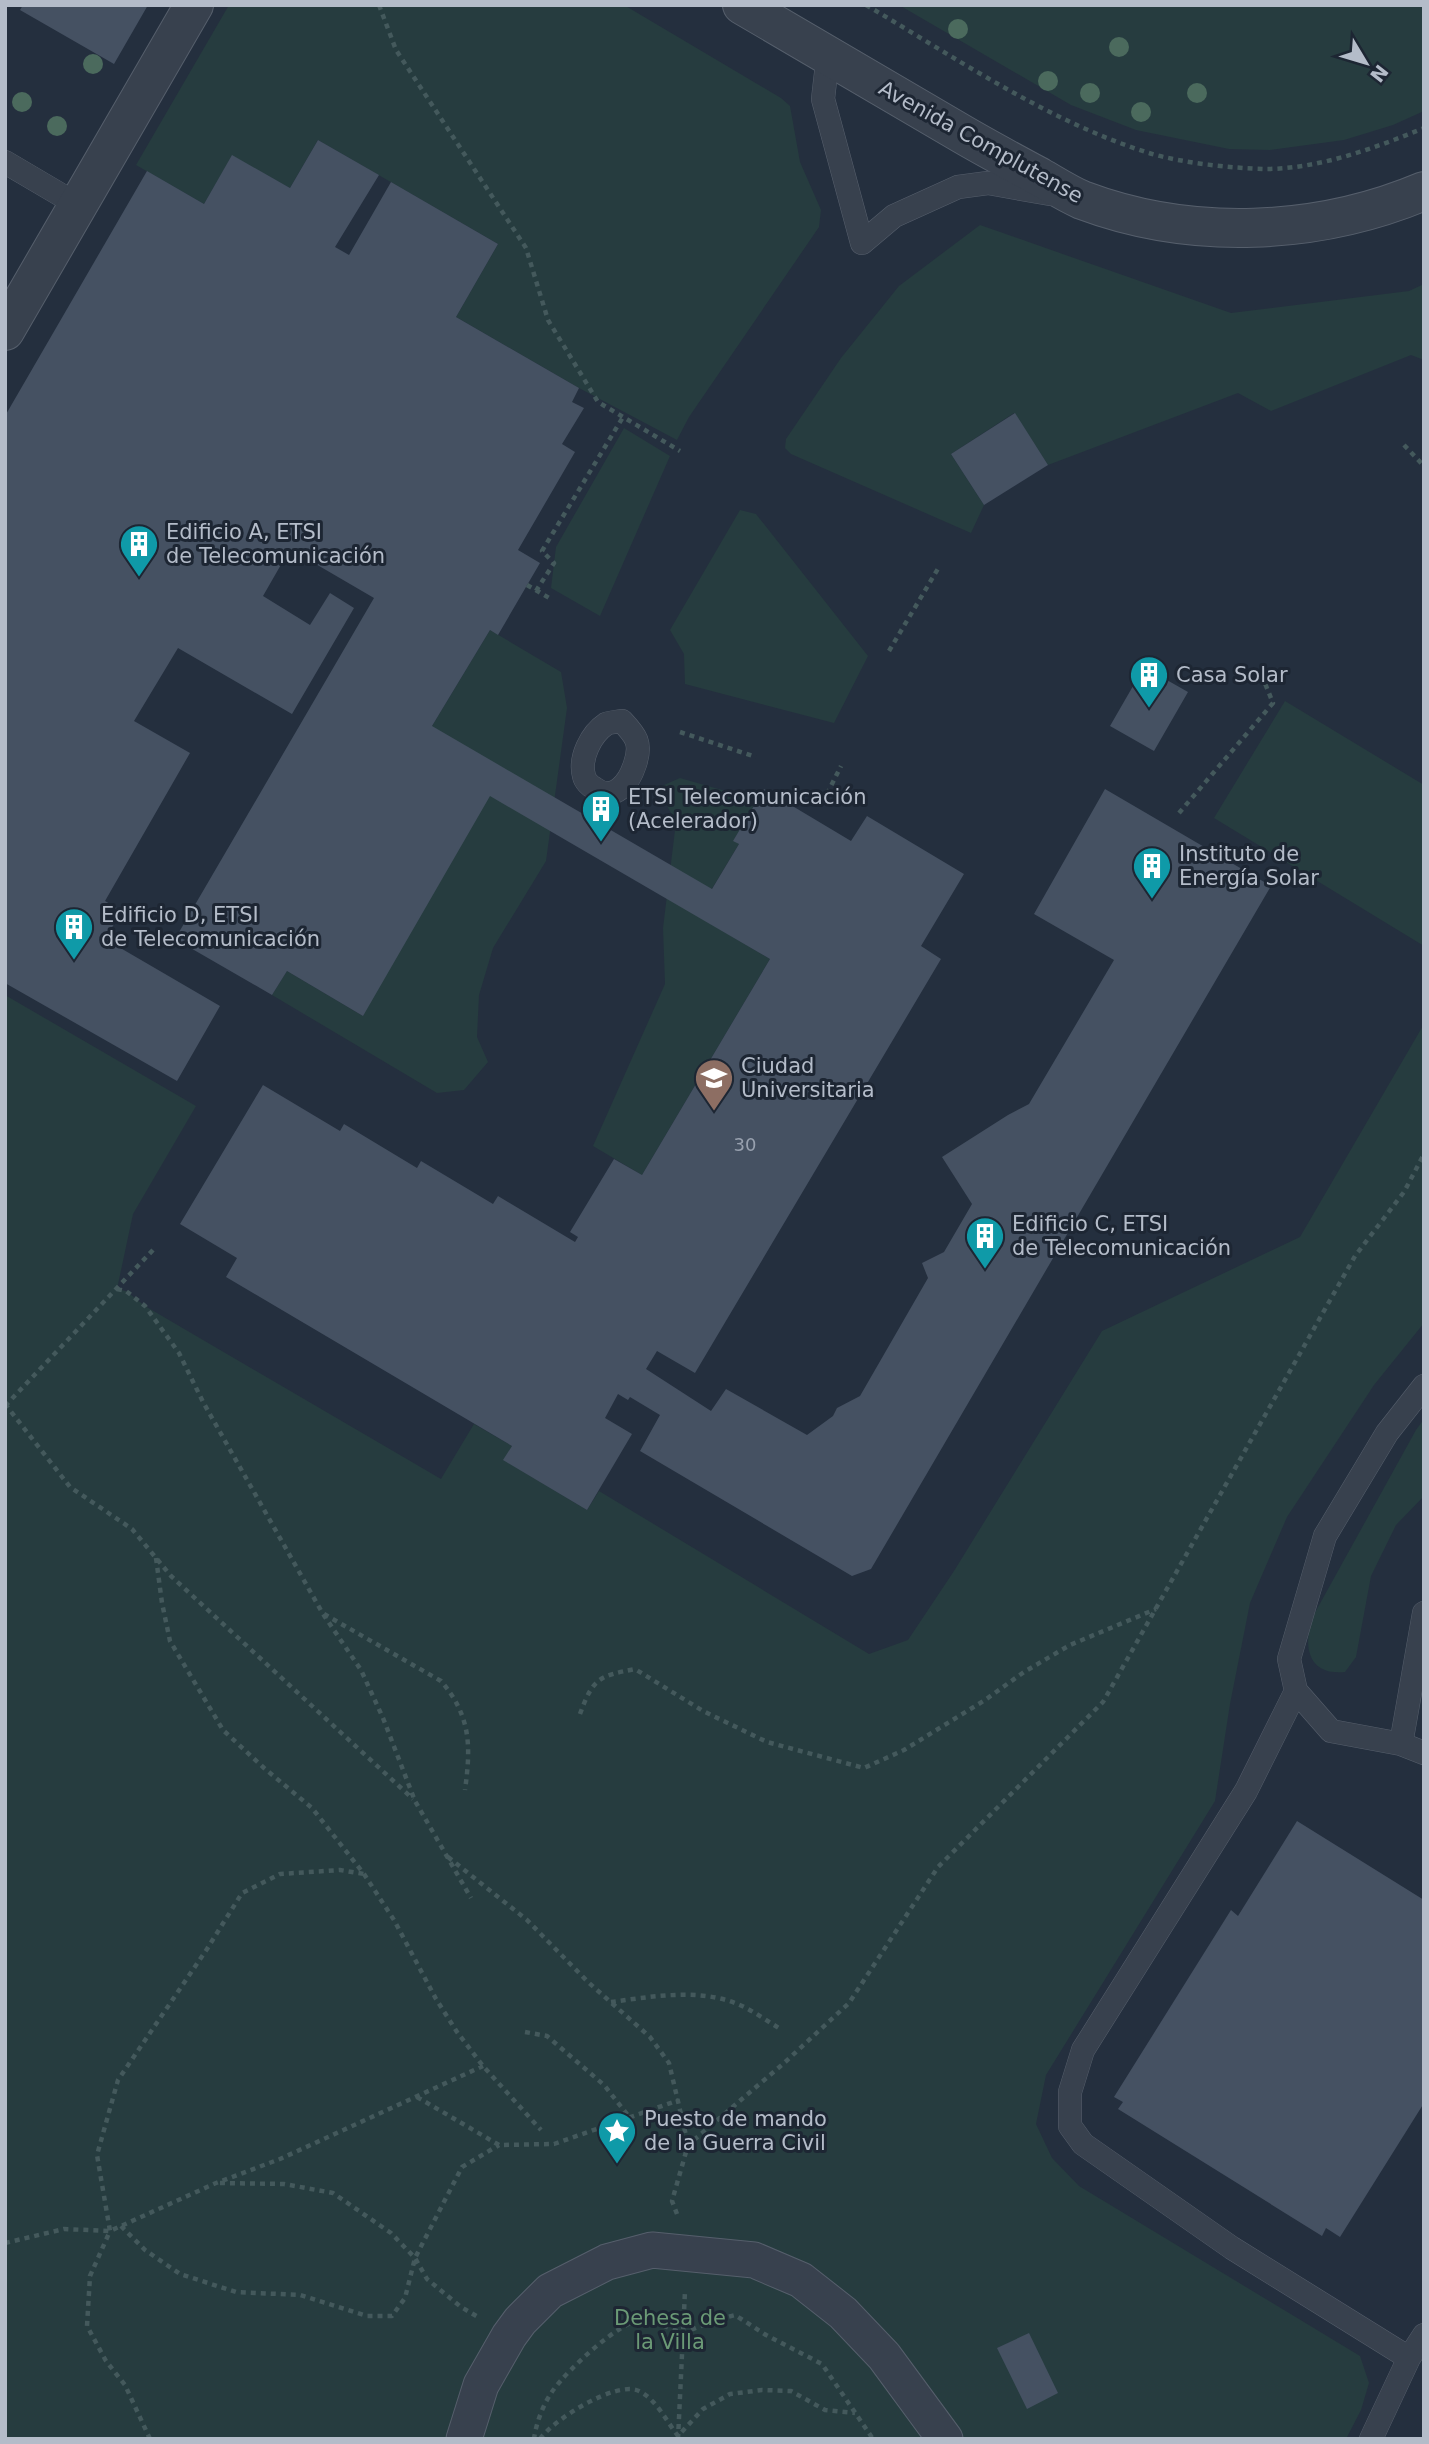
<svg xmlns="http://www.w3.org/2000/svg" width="1429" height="2444" viewBox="0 0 1429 2444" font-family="'DejaVu Sans',sans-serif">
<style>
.green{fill:#263c3f}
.building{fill:#455162}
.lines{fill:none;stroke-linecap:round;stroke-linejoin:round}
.service-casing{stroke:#565f6c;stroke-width:24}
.pedestrian-casing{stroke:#565f6c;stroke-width:37}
.minor-casing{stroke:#565f6c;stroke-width:40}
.tertiary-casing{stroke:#565f6c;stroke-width:40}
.path{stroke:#44595c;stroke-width:4.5;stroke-dasharray:5 5;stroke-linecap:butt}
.service{stroke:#38414e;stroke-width:23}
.pedestrian{stroke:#38414e;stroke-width:35}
.minor{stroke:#38414e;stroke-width:38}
.tertiary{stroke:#38414e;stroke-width:38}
.tree{fill:#4b6a5d}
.labels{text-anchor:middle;stroke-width:6;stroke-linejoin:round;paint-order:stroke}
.number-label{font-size:18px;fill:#98a1af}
.street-label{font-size:21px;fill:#b4bcc9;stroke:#1d2633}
.poi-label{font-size:21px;fill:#b4bcc9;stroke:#1d2633;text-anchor:start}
.park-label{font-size:21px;fill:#6b9a76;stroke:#1d2633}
</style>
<rect width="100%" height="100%" fill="#242f3e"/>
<path class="green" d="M 229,5 L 624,5 L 781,98 L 790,106 L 800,162 L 821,210 L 819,227 L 689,417 L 677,440 L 579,388 L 456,317 L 498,244 L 318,140 L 290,188 L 232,156 L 204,204 L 136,165 Z
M 899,5 L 1424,5 L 1424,111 L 1393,125 L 1344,140 L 1270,150 L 1229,149 L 1136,130 L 1071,105 Z
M 980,225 L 1231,313 L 1409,291 L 1424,284 L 1424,360 L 1411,355 L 1271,411 L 1238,393 L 1048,465 L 1014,413 L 951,454 L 984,505 L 971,533 L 791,454 L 785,448 L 786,439 L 841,358 L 899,286 Z
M 624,428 L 670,456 L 600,616 L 551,588 L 556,547 Z
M 740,510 L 756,514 L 868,656 L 834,723 L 685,684 L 684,654 L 670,630 Z
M 490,630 L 561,672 L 567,708 L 546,861 L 493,948 L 479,995 L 477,1037 L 488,1062 L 464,1090 L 437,1093 L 272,995 L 287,971 L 363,1016 L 432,726 Z
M 1285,701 L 1424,785 L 1424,946 L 1214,818 Z
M 680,778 L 757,800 L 734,840 L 739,844 L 696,915 L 770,959 L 642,1175 L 593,1146 L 665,984 L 663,928 L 676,822 L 657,788 Z
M 5,995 L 196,1106 L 133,1214 L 117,1289 L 126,1291 L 145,1306 L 441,1479 L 474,1424 L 512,1446 L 504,1460 L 587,1510 L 599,1491 L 869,1654 L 908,1640 L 954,1571 L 1102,1331 L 1300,1237 L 1424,1024 L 1424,1323 L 1374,1385 L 1287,1517 L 1250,1603 L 1230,1704 L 1215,1801 L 1046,2075 L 1036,2124 L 1052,2158 L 1079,2186 L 1360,2356 L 1369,2383 L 1361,2410 L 1346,2439 L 5,2439 Z
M 1424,1419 L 1424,1496 L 1396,1525 L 1371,1576 L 1356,1657 L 1345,1672 C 1308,1676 1303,1647 1312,1618 L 1416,1430 Z"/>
<path class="building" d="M 23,5 L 148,5 L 114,64 L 20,10 Z
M 318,140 L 379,175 L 335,247 L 349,255 L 391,182 L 498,244 L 456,317 L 579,388 L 572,402 L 584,408 L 562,444 L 575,452 L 518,550 L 540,563 L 498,635 L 490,630 L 432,726 L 712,889 L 739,844 L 733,841 L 764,789 L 851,841 L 867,816 L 964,874 L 921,946 L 941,959 L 695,1373 L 657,1351 L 646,1369 L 711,1411 L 726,1389 L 807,1435 L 833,1416 L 837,1408 L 860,1396 L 928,1278 L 922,1263 L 944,1252 L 972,1204 L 942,1157 L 1008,1115 L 1029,1104 L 1114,960 L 1034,914 L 1105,789 L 1271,886 L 871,1569 L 852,1576 L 640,1451 L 660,1415 L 630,1397 L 628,1400 L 618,1394 L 605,1418 L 632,1434 L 587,1510 L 503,1460 L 512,1446 L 226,1277 L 237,1258 L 180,1224 L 263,1085 L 340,1131 L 344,1124 L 417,1168 L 421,1161 L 493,1204 L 498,1196 L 575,1242 L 578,1237 L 570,1232 L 614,1159 L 642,1175 L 770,959 L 490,796 L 363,1016 L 287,971 L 272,995 L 175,939 L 374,598 L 290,549 L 263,596 L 310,625 L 330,593 L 354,608 L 292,714 L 178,648 L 134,721 L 190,753 L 105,901 L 122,911 L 105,939 L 220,1006 L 177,1081 L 5,983 L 5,416 L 147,171 L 204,204 L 232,155 L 290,188 Z
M 1015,413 L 1048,465 L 984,505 L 951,454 Z
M 1144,667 L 1188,692 L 1154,751 L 1110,726 Z
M 1297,1821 L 1424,1900 L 1424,2103 L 1340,2237 L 1326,2228 L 1322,2236 L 1118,2109 L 1123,2102 L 1114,2097 L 1231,1910 L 1238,1916 Z
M 1029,2333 L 1058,2393 L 1027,2409 L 997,2348 Z"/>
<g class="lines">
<g class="service-casing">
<path id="service" d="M 828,55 L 823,99 L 862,243 L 894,216 L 958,187 L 988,183 L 1050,194
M 5,162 L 78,205
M 622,721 C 636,736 642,743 635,764 C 629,783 614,803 594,788 C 590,786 585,781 584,776 C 579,758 591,734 606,724 C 610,722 617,722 622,721 Z
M 1424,1386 L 1387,1433 L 1325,1536 L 1289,1659 L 1296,1691 L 1246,1791 L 1083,2050 L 1070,2092 L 1070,2126 L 1083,2144 L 1232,2248 L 1409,2358 L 1424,2335
M 1424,1613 L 1401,1744 L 1424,1753
M 1296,1691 L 1331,1731 L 1401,1744
M 1371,2439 L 1409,2358"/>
</g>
<g class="pedestrian-casing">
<path id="pedestrian" d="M 464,2439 L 481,2385 L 509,2336 L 520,2321 L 550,2291 L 607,2262 L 652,2250 L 754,2260 L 801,2280 L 843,2313 L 884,2356 L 945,2439"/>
</g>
<g class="minor-casing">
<path id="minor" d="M 5,331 L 194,5"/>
</g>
<g class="tertiary-casing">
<path id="tertiary" d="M 742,5 C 813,47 885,89 957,131 C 984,147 1012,162 1040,177 C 1054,185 1068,194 1082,200 C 1191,241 1317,236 1424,191"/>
</g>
<path class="path" d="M 379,5 L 396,50 L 526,248 L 548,320 L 598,402 L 680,451
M 866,5 C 956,58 1049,122 1149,153 C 1182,163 1230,168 1265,169 C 1319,169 1375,148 1424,128
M 1404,445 L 1424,466
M 527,585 L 551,599
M 536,591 L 554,563 L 542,551 L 623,417
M 889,651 L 939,567
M 680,732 L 756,757
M 827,794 L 841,766
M 1179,813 L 1273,703 L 1262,676
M 117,1289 L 126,1291 L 145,1306 L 179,1353 L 203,1402 L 323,1614 L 361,1670 L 383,1718 L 415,1801 L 471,1898
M 5,1404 L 70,1487 L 132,1529 L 171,1576 L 413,1799
M 5,1406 L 153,1250
M 156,1558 L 162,1603 L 170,1641 L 223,1730 L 264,1768 L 312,1808 L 364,1874 L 394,1920 L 436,1999 L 457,2032 L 483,2066 L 541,2130
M 324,1614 L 441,1681 C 471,1716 471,1746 465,1790
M 580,1714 C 593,1678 599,1676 635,1669 L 703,1711 L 767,1742 L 864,1768 L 904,1750 L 985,1700 L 1024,1672 L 1070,1645 L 1156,1609
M 448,1857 L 527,1920 L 588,1982 L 650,2037 L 669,2063 L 688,2144
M 611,2002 C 650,1997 696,1988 735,2003 C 751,2009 767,2021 782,2030
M 525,2032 L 547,2036 L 604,2085 L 630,2118
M 417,2097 L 499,2145 L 554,2144 L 679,2100
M 220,2183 L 284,2184 L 333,2193 L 391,2233 L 415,2258 L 427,2279 L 461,2307 L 478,2317
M 677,2214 L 672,2201 L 688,2145 L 783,2064 L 849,2003 L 938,1867 L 1103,1702 L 1355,1256 L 1404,1192 L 1424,1154
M 121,2226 L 145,2250 L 180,2274 L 236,2292 L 300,2295 L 367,2316 L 392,2316 L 405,2298 L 415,2258 L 462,2167 L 499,2145
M 5,2243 L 64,2229 L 110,2231 L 216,2183 L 280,2159 L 483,2066
M 150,2439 L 125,2385 L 106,2361 L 87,2326 L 90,2276 L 110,2231 L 97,2155 L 118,2080 L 207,1949 L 242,1893 L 280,1874 L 340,1870 L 364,1874
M 534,2439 C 536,2423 544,2402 554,2389 C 567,2371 620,2320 642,2320 C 652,2320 673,2330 683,2333 L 716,2320 L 735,2315 L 766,2335 L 822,2364 L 873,2439
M 540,2439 C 553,2420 616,2380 639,2391 C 656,2399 667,2422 678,2436 L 703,2409 L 730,2394 L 762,2390 L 791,2391 L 825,2410 L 855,2413
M 678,2439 L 685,2291"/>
<use href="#service" class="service"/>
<use href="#pedestrian" class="pedestrian"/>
<use href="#minor" class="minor"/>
<use href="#tertiary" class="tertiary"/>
</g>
<g class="tree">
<circle cx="958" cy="29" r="10"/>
<circle cx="1119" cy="47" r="10"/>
<circle cx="93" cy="64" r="10"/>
<circle cx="1048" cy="81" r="10"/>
<circle cx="1090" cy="93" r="10"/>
<circle cx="1197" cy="93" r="10"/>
<circle cx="22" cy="102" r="10"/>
<circle cx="1141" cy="112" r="10"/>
<circle cx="57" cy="126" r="10"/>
</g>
<defs>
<g id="building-pin" transform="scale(2.0125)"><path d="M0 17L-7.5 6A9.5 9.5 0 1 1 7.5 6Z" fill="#0f9aa8" stroke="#1d2633"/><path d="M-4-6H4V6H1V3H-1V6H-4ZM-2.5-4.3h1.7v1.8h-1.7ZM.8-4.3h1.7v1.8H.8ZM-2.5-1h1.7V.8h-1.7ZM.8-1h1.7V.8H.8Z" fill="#fff"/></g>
<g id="university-pin" transform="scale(2.0125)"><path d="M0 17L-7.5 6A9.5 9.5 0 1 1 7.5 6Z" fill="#8d6e63" stroke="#1d2633"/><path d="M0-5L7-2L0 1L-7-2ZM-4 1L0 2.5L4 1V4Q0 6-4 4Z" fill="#fff"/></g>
<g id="sight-pin" transform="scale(2.0125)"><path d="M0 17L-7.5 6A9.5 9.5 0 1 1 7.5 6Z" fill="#0f9aa8" stroke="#1d2633"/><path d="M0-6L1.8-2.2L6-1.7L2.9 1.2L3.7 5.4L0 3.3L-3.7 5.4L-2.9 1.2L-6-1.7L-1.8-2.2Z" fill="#fff"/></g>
</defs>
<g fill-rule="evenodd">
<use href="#building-pin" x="139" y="544"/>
<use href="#building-pin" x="1149" y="675"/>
<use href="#building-pin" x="601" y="809"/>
<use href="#building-pin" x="1152" y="866"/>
<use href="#building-pin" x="74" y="927"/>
<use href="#university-pin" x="714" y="1078"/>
<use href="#building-pin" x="985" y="1236"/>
<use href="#sight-pin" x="617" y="2131"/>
</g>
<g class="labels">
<g class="number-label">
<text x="745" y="1151">30</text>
</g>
<g class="street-label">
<text transform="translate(981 142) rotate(29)" y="7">Avenida Complutense</text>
</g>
<g class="poi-label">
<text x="166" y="539">Edificio A, ETSI<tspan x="166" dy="24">de Telecomunicación</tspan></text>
<text x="1176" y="682">Casa Solar</text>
<text x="628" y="804">ETSI Telecomunicación<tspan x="628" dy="24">(Acelerador)</tspan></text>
<text x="1179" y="861">Instituto de<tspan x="1179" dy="24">Energía Solar</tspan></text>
<text x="101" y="922">Edificio D, ETSI<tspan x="101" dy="24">de Telecomunicación</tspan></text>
<text x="741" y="1073">Ciudad<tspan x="741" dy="24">Universitaria</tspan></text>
<text x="1012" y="1231">Edificio C, ETSI<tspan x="1012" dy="24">de Telecomunicación</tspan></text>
<text x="644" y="2126">Puesto de mando<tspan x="644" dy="24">de la Guerra Civil</tspan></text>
</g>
<g class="park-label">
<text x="670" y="2325">Dehesa de<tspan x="670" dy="24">la Villa</tspan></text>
</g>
</g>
<rect width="1429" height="2444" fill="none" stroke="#b4bcc9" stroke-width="14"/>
<g transform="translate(1366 63) rotate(128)" stroke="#1d2633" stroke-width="5" paint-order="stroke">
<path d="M0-5L12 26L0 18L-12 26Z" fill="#b4bcc9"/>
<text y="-10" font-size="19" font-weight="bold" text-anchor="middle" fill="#b4bcc9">N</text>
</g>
</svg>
